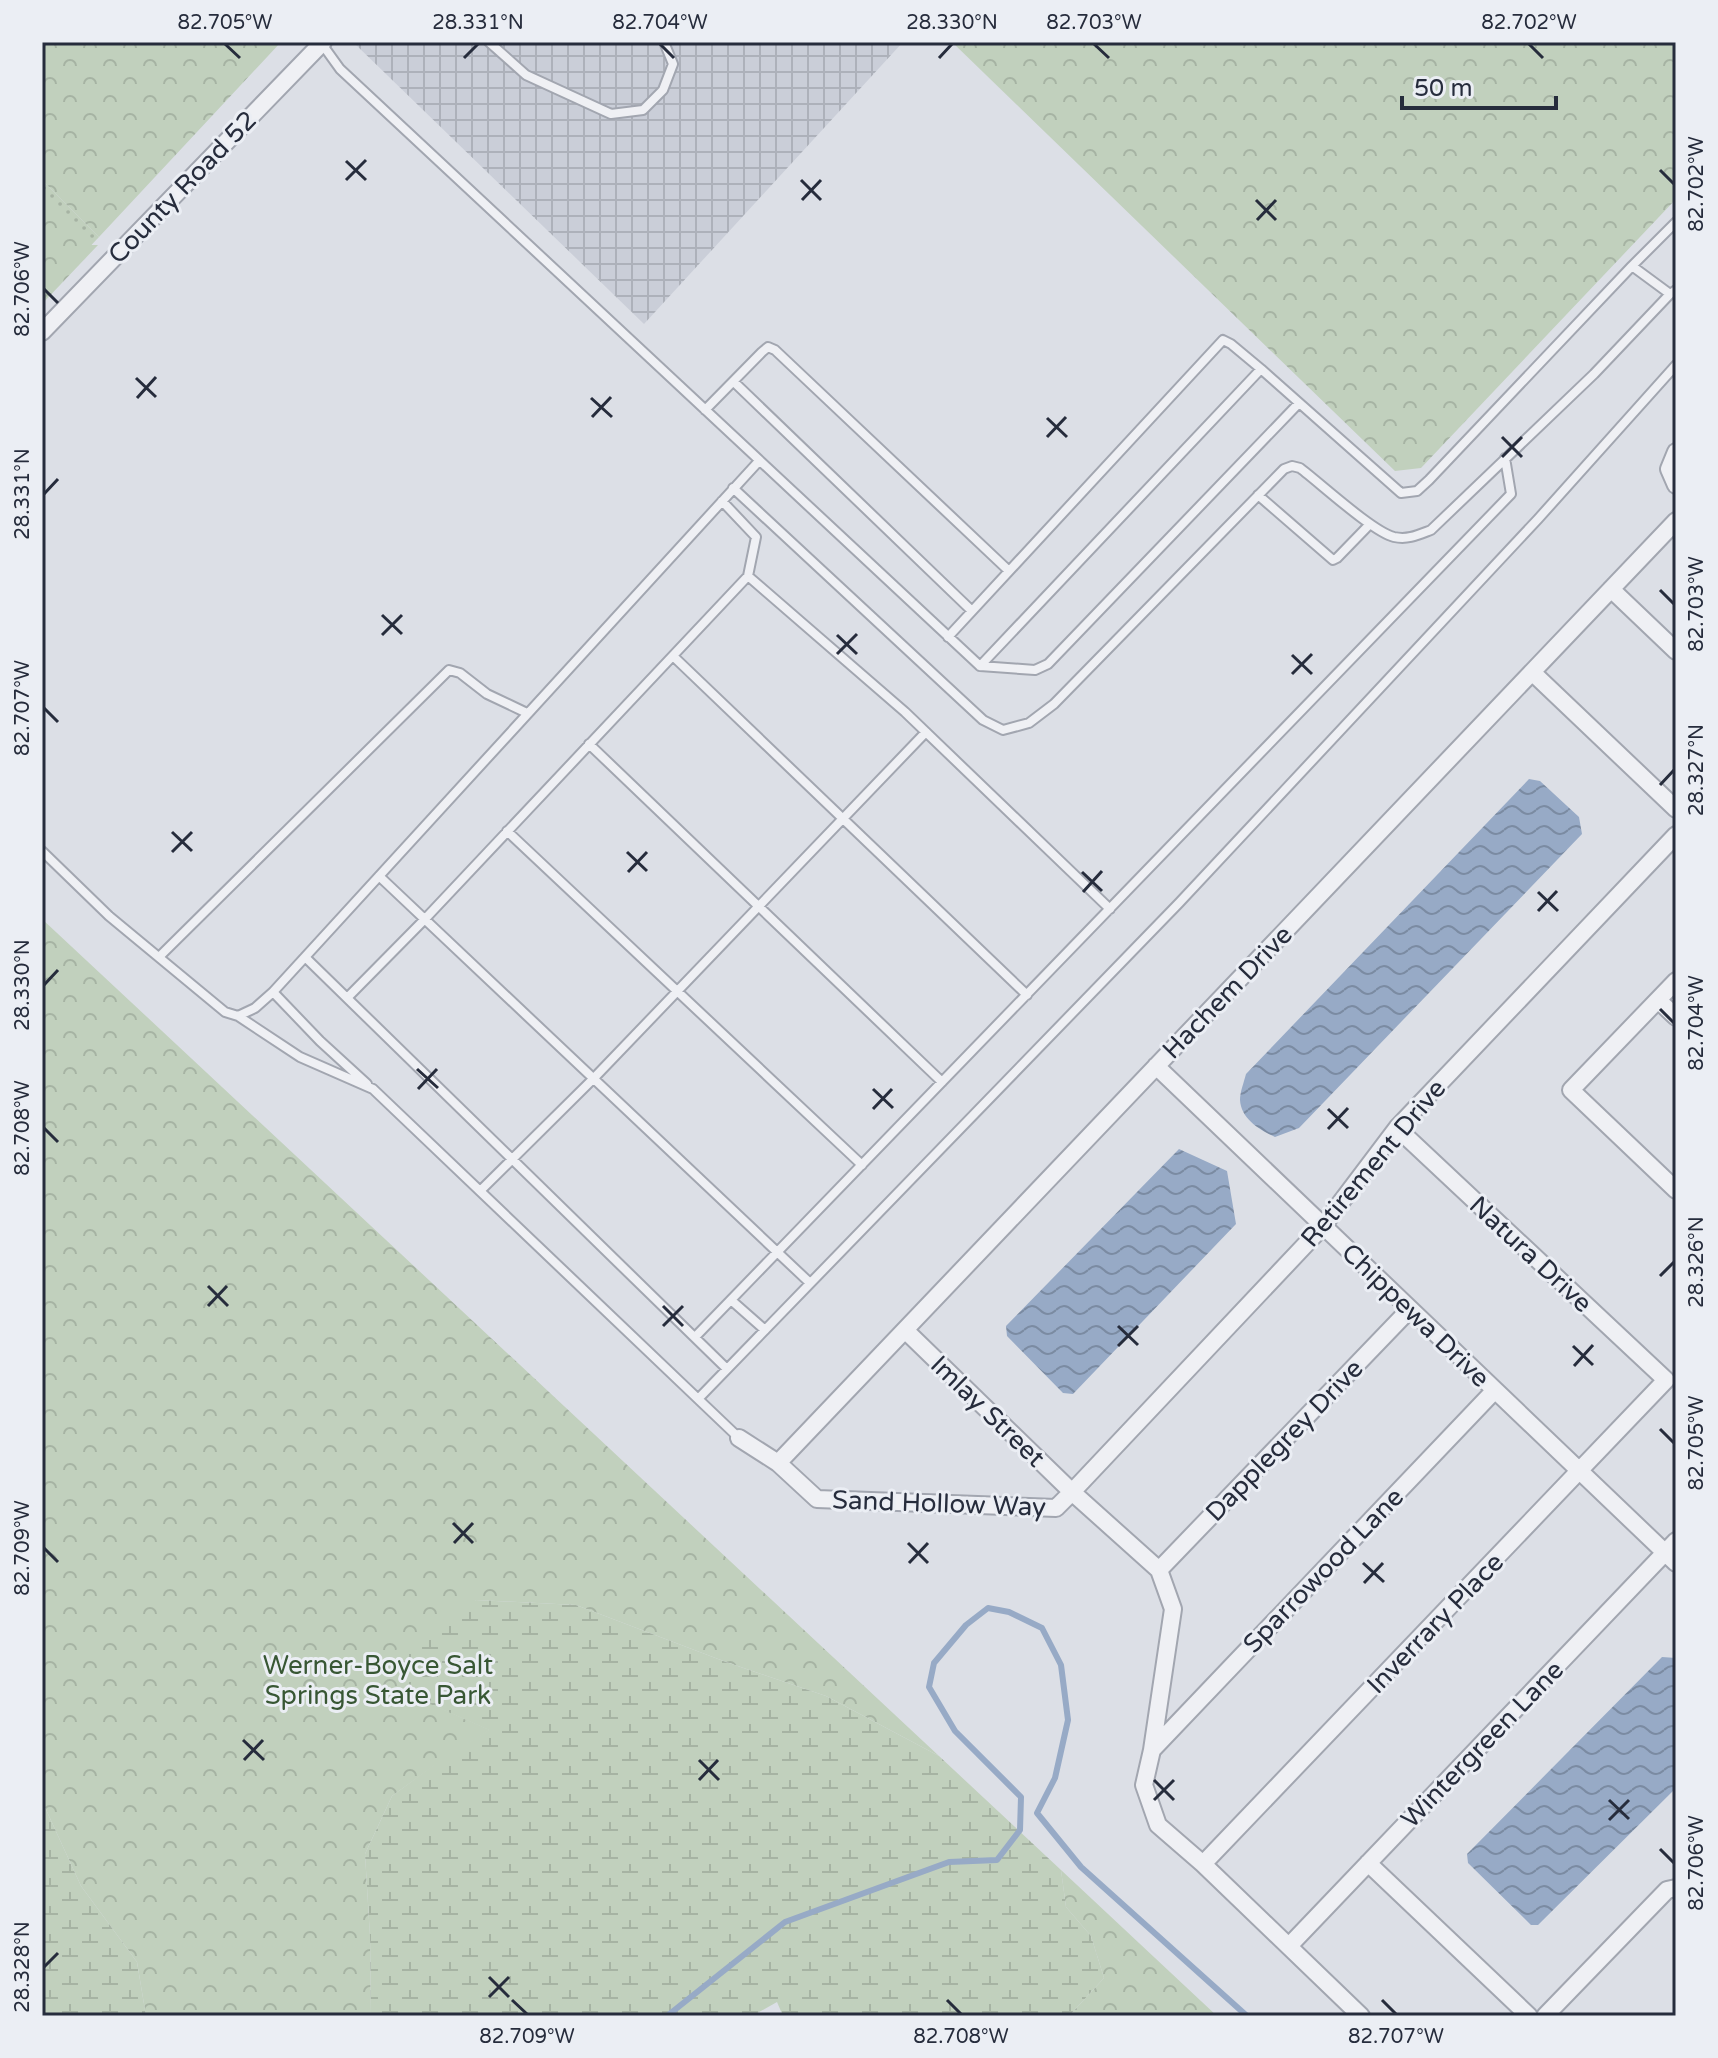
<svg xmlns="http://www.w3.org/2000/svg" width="1718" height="2058" viewBox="0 0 1718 2058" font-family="'Varela Round',sans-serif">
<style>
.industrial{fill:url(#industrial-grid)}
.green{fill:url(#green-dots)}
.forest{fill:url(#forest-crowns)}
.wetland{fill:url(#wetland-marsh)}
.water{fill:url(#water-waves)}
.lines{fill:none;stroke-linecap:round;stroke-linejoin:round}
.stream{stroke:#97aac6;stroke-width:6}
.lane-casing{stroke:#a2a6b0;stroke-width:12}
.street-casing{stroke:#a2a6b0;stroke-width:20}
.lane{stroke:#eff0f4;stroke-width:8}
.street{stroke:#eff0f4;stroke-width:16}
.ticks{fill:none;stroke:#262c3c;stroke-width:3}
.labels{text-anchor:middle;stroke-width:6;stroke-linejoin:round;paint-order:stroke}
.street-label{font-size:26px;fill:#262c3c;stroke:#ebeef4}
.park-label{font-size:26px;fill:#385734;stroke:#ebeef4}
.neatline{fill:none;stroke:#262c3c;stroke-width:3}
.ticks-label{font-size:20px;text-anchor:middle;fill:#262c3c}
</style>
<defs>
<pattern id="industrial-grid" width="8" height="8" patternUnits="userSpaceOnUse" patternTransform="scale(2)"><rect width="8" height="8" fill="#caced8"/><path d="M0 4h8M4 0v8" fill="none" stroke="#adb1ba"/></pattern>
<pattern id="green-dots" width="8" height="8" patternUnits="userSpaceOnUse" patternTransform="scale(2)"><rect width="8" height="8" fill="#c1d0bd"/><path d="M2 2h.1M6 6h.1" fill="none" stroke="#a6b3a3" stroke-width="1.8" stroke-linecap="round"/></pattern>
<pattern id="forest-crowns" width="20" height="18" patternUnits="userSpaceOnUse" patternTransform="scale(2)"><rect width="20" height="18" fill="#c1d0bd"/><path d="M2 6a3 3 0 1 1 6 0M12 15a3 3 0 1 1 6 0" fill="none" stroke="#a6b3a3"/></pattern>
<pattern id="wetland-marsh" width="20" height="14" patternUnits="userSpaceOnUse" patternTransform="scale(2)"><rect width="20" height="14" fill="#c1d0bd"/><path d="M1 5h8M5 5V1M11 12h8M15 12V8" fill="none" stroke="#a6b3a3"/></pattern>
<pattern id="water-waves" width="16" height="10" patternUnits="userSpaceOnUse" patternTransform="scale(2)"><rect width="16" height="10" fill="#97aac6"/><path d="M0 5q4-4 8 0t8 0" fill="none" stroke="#7b8ba2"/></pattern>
</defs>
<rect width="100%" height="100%" fill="#dcdfe6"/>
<path class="industrial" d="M 353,42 L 903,42 L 644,324 Z"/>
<path class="green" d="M 42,180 L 99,237 L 42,297 Z"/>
<path class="forest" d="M 42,42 L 281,42 L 99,237 L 42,180 Z
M 952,42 L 1676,42 L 1676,199 L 1421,468 L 1395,471 Z
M 42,196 L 92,245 L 98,245 L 42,304 Z
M 42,919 L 939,1756 L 826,1696 L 726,1662 L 576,1605 L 476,1600 L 415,1697 L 490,1730 L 446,1757 L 392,1796 L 365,1854 L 370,1936 L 371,2016 L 146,2016 L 137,1962 L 81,1886 L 43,1803 Z
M 1061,1870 L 1217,2016 L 1069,2016 L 1104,1978 L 1091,1936 L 1066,1907 Z"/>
<path class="wetland" d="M 476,1600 L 576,1605 L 726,1662 L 826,1696 L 939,1756 L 1061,1870 L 1066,1907 L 1091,1936 L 1104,1978 L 1069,2016 L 783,2016 L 777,2002 L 752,2016 L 371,2016 L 370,1936 L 365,1854 L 392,1796 L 446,1756 L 489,1730 L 414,1697 L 396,1650 Z
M 42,1729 L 43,1803 L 81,1886 L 137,1962 L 146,2016 L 42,2016 Z"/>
<path class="water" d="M 1529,779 L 1540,781 L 1579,817 L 1582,834 L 1299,1128 L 1275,1137 C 1260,1130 1241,1119 1240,1100 C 1240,1092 1244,1082 1246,1074 Z
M 1179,1149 L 1227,1171 L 1236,1224 L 1073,1394 L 1063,1393 L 1007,1336 L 1006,1326 Z
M 1662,1657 L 1676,1658 L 1676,1788 L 1538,1925 L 1531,1925 L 1468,1863 L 1467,1854 Z"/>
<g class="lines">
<path class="stream" d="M 667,2016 L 785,1922 L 949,1862 L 997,1860 L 1020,1830 L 1021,1797 L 955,1731 L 929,1687 L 934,1663 L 966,1625 L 988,1608 L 1009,1612 L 1042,1628 L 1061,1665 L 1068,1720 L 1055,1778 L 1037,1813 L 1081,1867 L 1247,2016"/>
<g class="lane-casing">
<path id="lane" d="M 489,42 L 526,75 L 611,114 L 643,110 L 663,90 L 673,64 L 664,42
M 322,44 L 340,69 L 980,666 L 1261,369 L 1401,493 L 1417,491 L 1429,480 L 1632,266 L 1676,222
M 1632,266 L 1670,294 L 1676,290
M 734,382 L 972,611
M 705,410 L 762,352 L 768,347 L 775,350 L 1009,571
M 733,488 L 983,720 L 1003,730 L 1029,723 L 1054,704 L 1284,469 L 1292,466 L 1300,468 C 1320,483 1373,532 1394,537 C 1408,540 1418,535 1431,530 L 1594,374 L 1670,294
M 1258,495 L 1333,560 L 1337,558 L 1370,524
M 748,576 L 905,712 L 1110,909
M 948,637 L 1223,340 L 1231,344 L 1261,369
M 673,656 L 1027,995
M 980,666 L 1035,670 L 1048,664 L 1299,403
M 589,744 L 942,1082
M 507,831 L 862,1165
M 42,851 L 109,916 L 225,1012 L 238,1016 L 255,1008 L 273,992 L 759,461
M 379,876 L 810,1283
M 159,957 L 449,670 L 460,673 L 487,694 L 527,713
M 305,957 L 727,1369
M 273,992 L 320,1041 L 367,1084
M 347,998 L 424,920 L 748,576 L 756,537 L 722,501
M 238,1016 L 300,1057 L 373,1089 L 739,1438
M 480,1191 L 593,1079 L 926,732
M 731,1300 L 765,1330
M 695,1337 L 1511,494 L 1505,458
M 698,1399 L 1179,903 L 1538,519 L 1676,365"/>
</g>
<g class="street-casing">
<path id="street" d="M 42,332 L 323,42
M 1676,452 L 1669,469 L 1676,485
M 1611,589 L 1676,651
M 1532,672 L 1676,809
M 1676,981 L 1571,1090 L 1676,1190
M 1658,1000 L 1676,1017
M 1156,1066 L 1676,1563
M 905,1330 L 1072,1492 L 1323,1226 L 1397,1128 L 1676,835
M 739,1438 L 778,1463 L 817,1499 L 1056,1508 L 1072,1492 L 1159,1570 L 1173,1609 L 1152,1750 L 1144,1785 L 1158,1825 L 1203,1864 L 1361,2016
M 778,1463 L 1676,521
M 1159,1570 L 1410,1309
M 1152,1750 L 1495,1390
M 1368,1863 L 1529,2016
M 1203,1864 L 1666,1380 L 1397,1128
M 1289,1946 L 1676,1541
M 1545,2016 L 1667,1890 L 1676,1888"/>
</g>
<use href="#lane" class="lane"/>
<use href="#street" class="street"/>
</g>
<path class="ticks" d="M 225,44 L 240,58M 660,44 L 674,58M 1094,44 L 1109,58M 1529,44 L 1543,58M 464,58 L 478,44M 939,58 L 952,44M 346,161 L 366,180M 1660,170 L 1674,184M 346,180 L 366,160M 801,180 L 821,200M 802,200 L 821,180M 1256,200 L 1276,220M 1257,220 L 1276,200M 44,289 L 58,303M 136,378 L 156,397M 137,398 L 156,377M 591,398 L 612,417M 592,417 L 611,397M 1047,418 L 1067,437M 1047,437 L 1066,417M 1502,437 L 1522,457M 1502,457 L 1522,437M 44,494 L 58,479M 1660,590 L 1674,604M 382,615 L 402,634M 382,635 L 402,615M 837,635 L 857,654M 837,654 L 857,634M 1292,655 L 1312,674M 1292,674 L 1312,654M 44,708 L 58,722M 1660,785 L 1674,770M 172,832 L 192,851M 172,852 L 192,832M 627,852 L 647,871M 628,872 L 647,852M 1082,872 L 1102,891M 1083,892 L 1102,871M 1538,892 L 1558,911M 1538,911 L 1557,891M 44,985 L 58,970M 1660,1009 L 1674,1023M 417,1069 L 438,1088M 418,1089 L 437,1069M 873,1089 L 893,1108M 873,1109 L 892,1089M 1328,1109 L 1348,1128M 44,1128 L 58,1142M 1328,1129 L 1348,1108M 1660,1276 L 1674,1262M 208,1286 L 228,1306M 208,1306 L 227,1286M 663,1306 L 683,1326M 663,1326 L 683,1306M 1118,1326 L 1138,1345M 1118,1346 L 1138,1326M 1573,1346 L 1593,1365M 1574,1366 L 1593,1345M 1660,1429 L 1674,1443M 453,1523 L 473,1543M 454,1543 L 473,1523M 908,1543 L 928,1563M 44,1548 L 58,1562M 909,1563 L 928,1543M 1363,1563 L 1384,1582M 1364,1583 L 1383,1563M 243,1740 L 264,1760M 244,1760 L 263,1740M 699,1760 L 719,1780M 699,1780 L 718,1760M 1154,1780 L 1174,1800M 1154,1800 L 1174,1780M 1609,1800 L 1629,1819M 1609,1820 L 1629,1800M 1660,1849 L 1674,1863M 44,1967 L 58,1953M 489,1977 L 509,1997M 489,1997 L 509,1977M 512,2000 L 527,2014M 947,2000 L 961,2014M 1382,2000 L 1396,2014"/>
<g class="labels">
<g class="street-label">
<text transform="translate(182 187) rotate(-46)" y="9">County Road 52</text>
<text transform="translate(1227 992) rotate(-46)" y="9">Hachem Drive</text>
<text transform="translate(1373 1163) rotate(-50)" y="9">Retirement Drive</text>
<text transform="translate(1531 1254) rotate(43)" y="9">Natura Drive</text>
<text transform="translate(1416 1315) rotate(44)" y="9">Chippewa Drive</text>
<text transform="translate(988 1411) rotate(44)" y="9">Imlay Street</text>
<text transform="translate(1284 1440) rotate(-46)" y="9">Dapplegrey Drive</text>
<text transform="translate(939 1503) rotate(2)" y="9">Sand Hollow Way</text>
<text transform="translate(1323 1570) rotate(-46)" y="9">Sparrowood Lane</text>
<text transform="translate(1435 1623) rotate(-46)" y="9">Inverrary Place</text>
<text transform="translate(1482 1744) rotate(-46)" y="9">Wintergreen Lane</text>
</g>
<g class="park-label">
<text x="378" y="1674">Werner-Boyce Salt<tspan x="378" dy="30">Springs State Park</tspan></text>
</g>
</g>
<rect width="1718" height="2058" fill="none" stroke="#ebeef4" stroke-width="88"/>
<path d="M1402 96v12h154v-12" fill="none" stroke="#262c3c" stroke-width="4"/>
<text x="1414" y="96" font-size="24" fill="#262c3c" stroke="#ebeef4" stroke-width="6" paint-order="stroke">50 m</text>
<rect x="44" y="44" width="1630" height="1970" class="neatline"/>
<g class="ticks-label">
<text x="225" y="29">82.705°W</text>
<text x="478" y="29">28.331°N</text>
<text x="660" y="29">82.704°W</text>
<text x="952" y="29">28.330°N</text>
<text x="1094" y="29">82.703°W</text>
<text x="1529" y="29">82.702°W</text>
<text transform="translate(1696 184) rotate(-90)" y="7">82.702°W</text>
<text transform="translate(22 289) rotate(-90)" y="7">82.706°W</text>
<text transform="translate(22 494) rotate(-90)" y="7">28.331°N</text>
<text transform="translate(1696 604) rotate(-90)" y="7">82.703°W</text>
<text transform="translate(22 708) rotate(-90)" y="7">82.707°W</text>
<text transform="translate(1696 770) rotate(-90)" y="7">28.327°N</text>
<text transform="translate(22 985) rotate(-90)" y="7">28.330°N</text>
<text transform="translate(1696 1023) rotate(-90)" y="7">82.704°W</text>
<text transform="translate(22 1128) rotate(-90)" y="7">82.708°W</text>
<text transform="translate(1696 1262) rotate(-90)" y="7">28.326°N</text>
<text transform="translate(1696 1443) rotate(-90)" y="7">82.705°W</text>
<text transform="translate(22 1548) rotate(-90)" y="7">82.709°W</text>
<text transform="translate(1696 1863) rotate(-90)" y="7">82.706°W</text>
<text transform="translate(22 1967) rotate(-90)" y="7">28.328°N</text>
<text x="527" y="2043">82.709°W</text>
<text x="961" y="2043">82.708°W</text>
<text x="1396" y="2043">82.707°W</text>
</g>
</svg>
